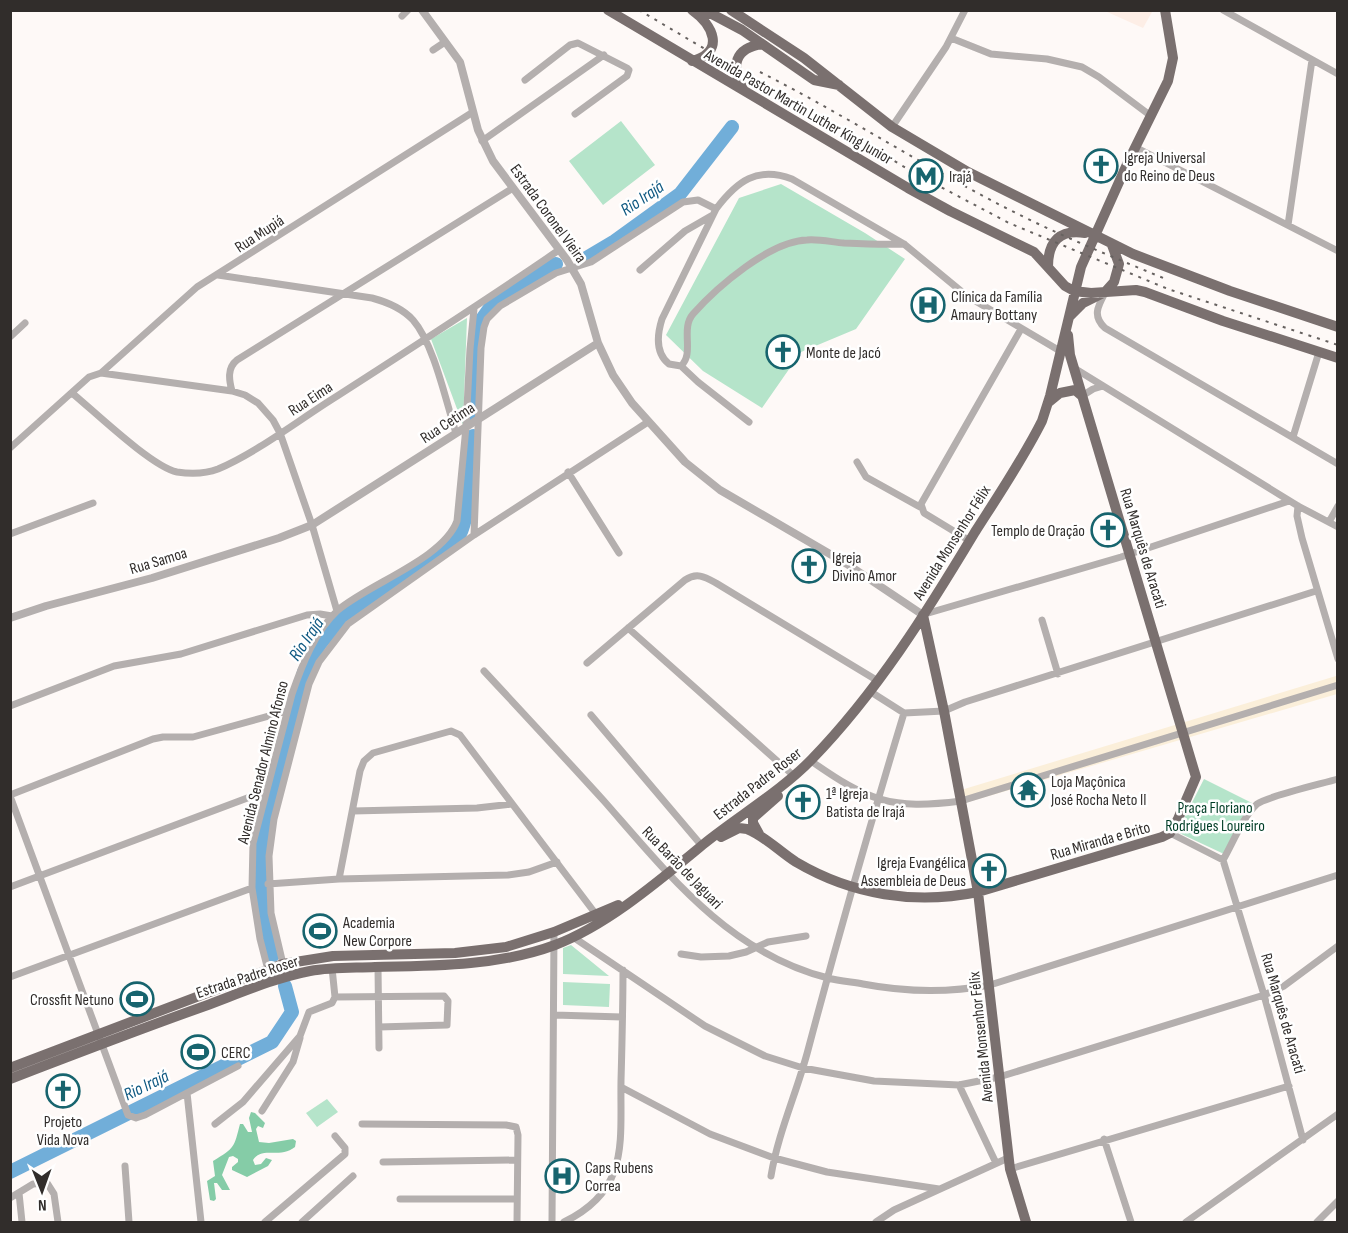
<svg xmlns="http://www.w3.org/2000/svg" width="1348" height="1233" viewBox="0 0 1348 1233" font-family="'Sofia Sans Condensed',sans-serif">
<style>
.commercial{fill:#fbefda}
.built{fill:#fdeee6}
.green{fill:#b5e4ca}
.forest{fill:#85cca7}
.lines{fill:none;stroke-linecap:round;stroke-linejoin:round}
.river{stroke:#71aed9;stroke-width:14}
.minor{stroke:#b4afae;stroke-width:7}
.tertiary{stroke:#b4afae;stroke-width:8}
.primary{stroke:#7a706f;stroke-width:10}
.rail{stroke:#676260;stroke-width:2;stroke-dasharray:3 6;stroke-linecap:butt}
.labels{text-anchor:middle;stroke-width:5;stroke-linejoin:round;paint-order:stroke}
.street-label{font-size:16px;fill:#312d2b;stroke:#fff}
.poi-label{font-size:16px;fill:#312d2b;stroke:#fff;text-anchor:start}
.park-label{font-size:16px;fill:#003d26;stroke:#fff}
.water-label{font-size:18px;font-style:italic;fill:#0f5982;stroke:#fff}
</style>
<rect width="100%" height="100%" fill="#fef9f7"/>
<path class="commercial" d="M 1336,676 L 1337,694 L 965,803 L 961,790 Z"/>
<path class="built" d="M 1149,10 L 1152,12 L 1143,28 L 1105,11 Z"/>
<path class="green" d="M 621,121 L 655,165 L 603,205 L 569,161 Z
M 781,184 L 865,233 L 905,259 L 856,329 L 801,352 L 762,408 L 703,371 L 666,335 L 739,198 Z
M 467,318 L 463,425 L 431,339 Z
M 1204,779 L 1252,803 L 1224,854 L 1177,832 Z
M 571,945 L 609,976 L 563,974 L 563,948 Z
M 563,982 L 610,984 L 609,1007 L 563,1005 Z
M 327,1099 L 338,1112 L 317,1127 L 306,1113 Z"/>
<path class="forest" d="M 251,1112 L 255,1113 L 265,1123 L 263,1128 L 258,1126 L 256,1129 L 259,1142 L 269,1143 L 293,1139 L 296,1141 L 295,1147 C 280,1159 262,1146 253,1160 L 255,1165 L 261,1164 L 266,1158 L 272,1160 L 268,1166 L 247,1177 L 232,1170 L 232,1167 L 238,1162 L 238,1159 L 233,1156 L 229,1157 L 222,1175 L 230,1190 L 222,1190 L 217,1183 L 214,1183 L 216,1199 L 214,1201 L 210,1200 L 207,1181 L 215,1176 L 213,1161 C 235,1148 234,1147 240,1124 L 243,1124 L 248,1132 L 252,1132 L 249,1118 Z"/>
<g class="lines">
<path class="river" d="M 583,260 L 615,241 L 680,194 L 732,127
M 473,418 L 477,333 L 480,322 L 492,305 L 556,264
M 273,955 L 262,904 L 260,870 L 261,847 L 268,809 L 304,672 L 320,644 L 342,618 L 375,594 L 449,546 C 452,543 457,539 459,536 C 471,514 470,462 473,436
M 10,1172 L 272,1042 L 292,1012 L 285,986"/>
<path class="minor" d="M 1223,10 L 1338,74
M 402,16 L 408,10
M 951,38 L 991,54 L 1047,59 L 1082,67 L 1099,77 L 1151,116
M 433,50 L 445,42
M 525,80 L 570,45 L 578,43 L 627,68 L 629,70 L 627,76 L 575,114
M 892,127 L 946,47 L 965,10
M 482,141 L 604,55
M 1135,147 L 1338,251
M 1288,225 L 1312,60
M 640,270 L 685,231 L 711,216
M 218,275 L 372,298 C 387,302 402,308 413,320 C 434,344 446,402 456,433
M 1105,293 C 1098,306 1092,316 1105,328 L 1338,464
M 10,337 L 25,323
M 681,366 L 669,364 C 655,353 657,335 662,319 L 716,209 C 737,181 757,166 792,179 L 904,244 L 967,296 L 1060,351
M 681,366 C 695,353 680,329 693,314 C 717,287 770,241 807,240 C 819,239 832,242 844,243 C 864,244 884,245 904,244
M 681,366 L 698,382 L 749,422
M 1074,368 L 1298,506 L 1338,527
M 101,373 L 232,391 L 245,395 L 258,403 L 273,420 L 280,433 L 312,525 L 337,611
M 232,391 C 229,380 227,368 237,360 L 513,188
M 72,393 C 95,412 152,467 177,472 C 191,474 205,474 218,469 C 256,453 299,420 334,398 C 410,349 485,301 559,250
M 1082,396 L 1093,389 L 1103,386
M 1293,437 L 1319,352
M 10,448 L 89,377 L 101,373 L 197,287 L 473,112
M 857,462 L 866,477 L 920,507
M 568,472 L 619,553
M 1298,506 L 1297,516 L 1302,538 L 1338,659
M 1329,522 L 1338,506
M 10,534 L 93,503
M 474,535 L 648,422
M 970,541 L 924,513 L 921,504 L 1021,329
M 925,614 L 1121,557 L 1289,501
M 1042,620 L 1058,674
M 628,628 L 794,776
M 587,663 L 685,580 C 697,572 705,577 716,583 L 878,681
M 484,671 C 524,714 564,757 604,801 C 668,874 729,953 828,978 C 839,981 852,982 863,984 C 905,992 948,993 990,985 L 1338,875
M 871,692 L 904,713 L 944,711 L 965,702 L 1316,591
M 10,706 L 114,666 L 181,654 L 307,615 L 320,614 L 332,616
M 591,715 L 702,846
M 811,761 C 868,801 891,810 961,801 L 1338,685
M 10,795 L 153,739 L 163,737 L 193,737 L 287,711
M 10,796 L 128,1115 L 136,1118 L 145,1115 L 238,1066
M 353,811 L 477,808 L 512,804
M 1170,833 L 1223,860
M 1223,860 L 1264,995 L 1303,1140
M 1223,860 C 1233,843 1242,818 1257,804 C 1268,796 1321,784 1338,779
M 339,879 L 360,771 L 364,761 L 373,753 L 451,731 L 460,735 L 595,913
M 268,884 L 339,879 L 508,875 L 529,872 L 557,862
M 10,887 L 266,791
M 573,937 L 705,1026 L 765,1056 L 803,1068 L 874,1081 L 959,1085 L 999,1077 L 1264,995 L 1284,986 L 1338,946
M 681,954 L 701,957 L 729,956 L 746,952 L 768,942 L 806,936
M 283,964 L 271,913 L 269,856 L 274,819 L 309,684 L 319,662 L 348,624 L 474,535 L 481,348 L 484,327 L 487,319 L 500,306 L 556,273 L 591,262 L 683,202 L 698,200 L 716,209
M 378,967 L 379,1048
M 332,968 L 335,997
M 268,970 L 260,939 L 252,888 L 253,843 L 292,694 C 302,665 315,631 338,610 C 370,583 443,559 457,521 L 466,427 L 470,349 L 474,309
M 10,977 L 252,888
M 554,1015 L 622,1017
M 959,1085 L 996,1163
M 621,1087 L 710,1134 L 774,1158 L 827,1172 L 939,1189
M 187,1093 L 201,1222
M 262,1111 L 293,1062 L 300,1038
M 215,1124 L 243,1102 L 300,1036 L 309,1012 L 332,1003 L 335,997 L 444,996 L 448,1001 L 447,1025 L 379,1027
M 362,1124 L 506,1125 L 516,1127 L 518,1135 L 517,1222
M 1104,1139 L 1131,1222
M 383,1162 L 517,1160
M 125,1166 L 129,1222
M 1010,1169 L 1289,1086
M 771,1176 C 778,1133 797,1092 808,1050 C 838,937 870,825 904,713
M 19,1193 L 22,1222
M 10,1198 L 33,1184 L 47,1183 L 54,1194 L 58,1222
M 400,1199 L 517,1199
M 265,1222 L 345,1154 L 345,1148 L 335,1136
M 302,1222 L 353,1176
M 552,1222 L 554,932
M 564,1222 C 630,1190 620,1142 621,1081 C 622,1044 623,1007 623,970
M 876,1222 L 894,1210 L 1008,1158
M 1186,1222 L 1338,1114
M 1317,1222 L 1338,1201"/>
<path class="tertiary" d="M 422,10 L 460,62 L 478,130 L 493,161 L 567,260 L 581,284 L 598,343 L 613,375 L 632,403 L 685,462 L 720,490 L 847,564 L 923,615
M 10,618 L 46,606 L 152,578 L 279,538 L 312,525 L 598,343"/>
<path class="primary" d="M 608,10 L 908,188 L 950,211 L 1034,252 L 1065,286 L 1074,291 L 1091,293 L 1136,290 L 1145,292 L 1223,321 L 1338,358
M 692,10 C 713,25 726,52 692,61
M 731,10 L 804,58 L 892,127 L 968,172 L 1133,254 L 1230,291 L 1338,327
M 701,17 L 710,13 L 742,30 L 814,80 L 839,85
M 743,89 C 730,66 735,48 762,44
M 1048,267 C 1048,241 1060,229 1085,233
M 1070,316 L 1083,303 L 1105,292 L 1114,282 L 1119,264 L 1112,245
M 1049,402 L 1060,393 L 1075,390 L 1082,396
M 923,615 L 944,711 L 978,892 L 1010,1169 L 1026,1222
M 759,834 L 753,823 L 753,818 L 778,796
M 721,837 L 739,828 L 747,829 C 765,836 780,852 796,862 C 852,895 915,905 978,892 L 1162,837 L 1170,833 L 1178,819 L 1196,777 L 1070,355 L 1068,335
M 974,871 L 982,878 L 1000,885
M 10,1068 L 283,964 L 333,956 L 455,953 L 506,947 L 554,932 L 618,905
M 10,1079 C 75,1054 140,1029 205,1006 C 240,993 274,978 310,971 C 332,967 353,968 375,967 C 434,966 499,966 555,945 C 608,925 661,879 705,843 C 740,815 781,791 812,759 C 877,692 927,612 975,532 C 998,496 1023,459 1042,421 L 1050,396 L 1081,267 L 1128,162 L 1168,81 L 1173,58 L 1165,10"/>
<path class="rail" d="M 639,10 L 918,175 L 1009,223 L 1168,289 L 1338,345
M 760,72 C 845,115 925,167 1010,210 C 1061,236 1115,258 1168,280"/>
</g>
<defs>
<g id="church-ring" transform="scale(1.725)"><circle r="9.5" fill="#fff" stroke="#17646e" stroke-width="1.5"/><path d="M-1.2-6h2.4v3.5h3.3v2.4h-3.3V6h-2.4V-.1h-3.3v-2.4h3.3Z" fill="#17646e"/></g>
<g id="metro-ring" transform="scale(1.725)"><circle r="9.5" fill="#fff" stroke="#17646e" stroke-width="1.5"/><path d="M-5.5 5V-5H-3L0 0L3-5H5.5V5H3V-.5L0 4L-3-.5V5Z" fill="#17646e"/></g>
<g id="hospital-ring" transform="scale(1.725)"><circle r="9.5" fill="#fff" stroke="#17646e" stroke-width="1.5"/><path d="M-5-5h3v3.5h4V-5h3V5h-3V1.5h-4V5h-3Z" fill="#17646e"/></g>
<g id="temple-ring" transform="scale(1.725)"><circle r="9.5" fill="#fff" stroke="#17646e" stroke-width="1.5"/><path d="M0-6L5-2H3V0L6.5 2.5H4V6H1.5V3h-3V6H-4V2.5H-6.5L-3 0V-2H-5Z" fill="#17646e"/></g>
<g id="stadium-ring" transform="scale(1.725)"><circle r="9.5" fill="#fff" stroke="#17646e" stroke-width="1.5"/><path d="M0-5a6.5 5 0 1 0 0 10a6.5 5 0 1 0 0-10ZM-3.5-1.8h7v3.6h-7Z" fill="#17646e"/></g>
</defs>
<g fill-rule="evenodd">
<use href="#church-ring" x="1101" y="166"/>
<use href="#metro-ring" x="926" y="176"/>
<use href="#hospital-ring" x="928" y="305"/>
<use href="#church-ring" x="783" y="352"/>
<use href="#church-ring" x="1108" y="530"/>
<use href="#church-ring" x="809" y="566"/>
<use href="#temple-ring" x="1028" y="790"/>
<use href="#church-ring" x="803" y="802"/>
<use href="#church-ring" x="989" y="871"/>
<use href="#stadium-ring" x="320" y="931"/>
<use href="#stadium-ring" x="137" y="999"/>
<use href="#stadium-ring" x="198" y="1052"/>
<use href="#church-ring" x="63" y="1091"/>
<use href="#hospital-ring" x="562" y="1176"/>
</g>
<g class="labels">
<g class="street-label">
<text transform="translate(799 106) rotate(30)" y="6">Avenida Pastor Martin Luther King Junior</text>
<text transform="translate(549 213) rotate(54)" y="6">Estrada Coronel Vieira</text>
<text transform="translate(259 233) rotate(-33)" y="6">Rua Mupiá</text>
<text transform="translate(310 398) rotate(-33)" y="6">Rua Eima</text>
<text transform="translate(447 422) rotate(-33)" y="6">Rua Cetima</text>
<text transform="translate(951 542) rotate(-58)" y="6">Avenida Monsenhor Félix</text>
<text transform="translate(1144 548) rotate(73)" y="6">Rua Marquês de Aracati</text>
<text transform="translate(158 560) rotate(-17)" y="6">Rua Samoa</text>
<text transform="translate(262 762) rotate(-76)" y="6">Avenida Senador Almino Afonso</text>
<text transform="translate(757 783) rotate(-38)" y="6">Estrada Padre Roser</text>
<text transform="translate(1100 840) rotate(-16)" y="6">Rua Miranda e Brito</text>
<text transform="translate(683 867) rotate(46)" y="6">Rua Barão de Jaguari</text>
<text transform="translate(247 976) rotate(-18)" y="6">Estrada Padre Roser</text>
<text transform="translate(1284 1013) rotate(74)" y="6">Rua Marquês de Aracati</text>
<text transform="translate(980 1037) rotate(-96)" y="6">Avenida Monsenhor Félix</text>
</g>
<g class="poi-label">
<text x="1124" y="163">Igreja Universal<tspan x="1124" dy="18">do Reino de Deus</tspan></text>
<text x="949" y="182">Irajá</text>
<text x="951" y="302">Clínica da Família<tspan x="951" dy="18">Amaury Bottany</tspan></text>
<text x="806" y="358">Monte de Jacó</text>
<text x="1085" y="536" text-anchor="end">Templo de Oração</text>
<text x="832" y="563">Igreja<tspan x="832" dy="18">Divino Amor</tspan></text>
<text x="1051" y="787">Loja Maçônica<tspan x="1051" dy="18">José Rocha Neto II</tspan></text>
<text x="826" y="799">1ª Igreja<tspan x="826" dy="18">Batista de Irajá</tspan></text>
<text x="966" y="868" text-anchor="end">Igreja Evangélica<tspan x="966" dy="18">Assembleia de Deus</tspan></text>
<text x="343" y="928">Academia<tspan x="343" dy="18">New Corpore</tspan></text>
<text x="114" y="1005" text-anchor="end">Crossfit Netuno</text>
<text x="221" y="1058">CERC</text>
<text x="63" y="1127" text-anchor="middle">Projeto<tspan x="63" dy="18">Vida Nova</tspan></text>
<text x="585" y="1173">Caps Rubens<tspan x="585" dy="18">Correa</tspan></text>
</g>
<g class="park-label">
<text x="1215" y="813">Praça Floriano<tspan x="1215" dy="18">Rodrigues Loureiro</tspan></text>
</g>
<g class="water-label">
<text transform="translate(642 198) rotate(-34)" y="6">Rio Irajá</text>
<text transform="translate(306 639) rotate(-56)" y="6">Rio Irajá</text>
<text transform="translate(146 1085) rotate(-26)" y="6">Rio Irajá</text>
</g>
</g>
<rect width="1348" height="1233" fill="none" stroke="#312d2b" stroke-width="24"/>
<g transform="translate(42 1191) rotate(179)" stroke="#ffffff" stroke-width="4.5" paint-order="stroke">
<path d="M0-4.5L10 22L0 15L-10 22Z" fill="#312d2b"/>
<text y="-9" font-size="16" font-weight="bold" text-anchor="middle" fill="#312d2b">N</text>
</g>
</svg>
